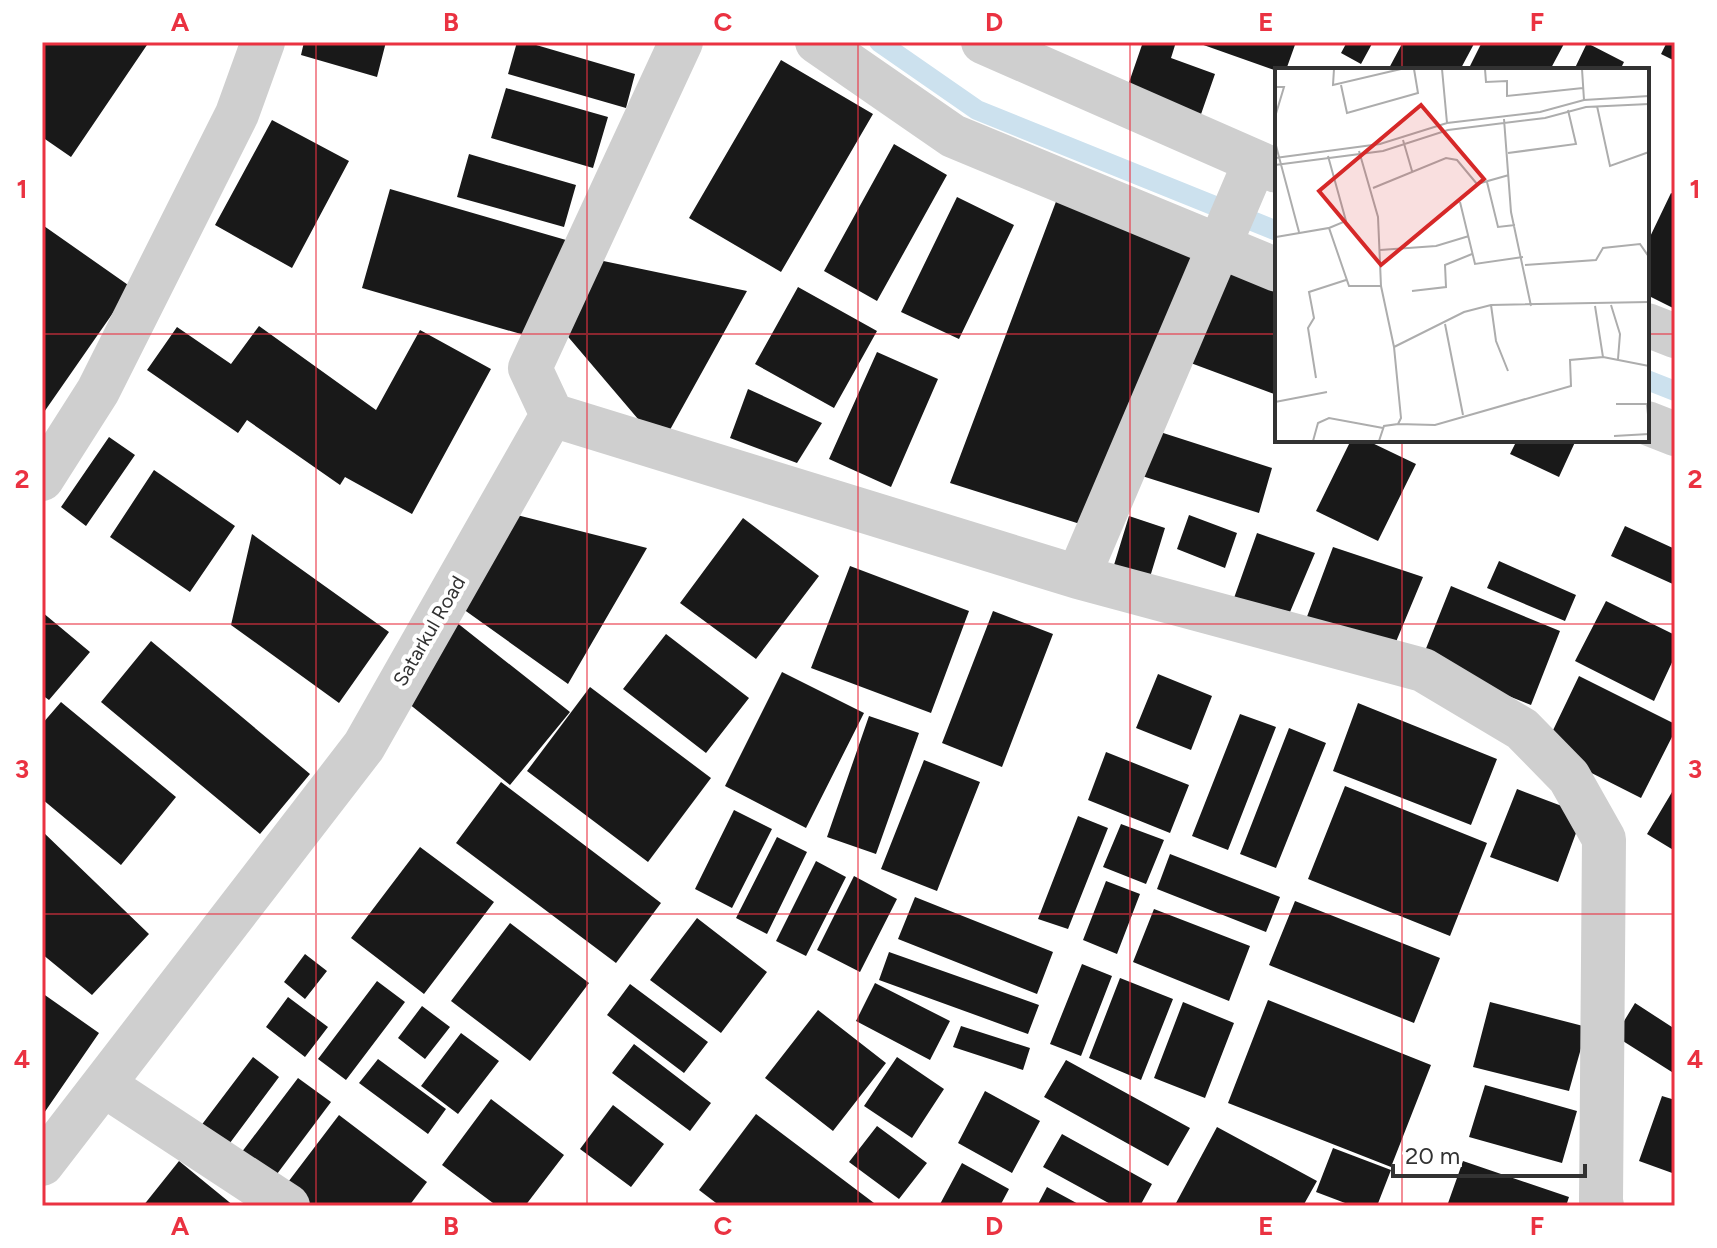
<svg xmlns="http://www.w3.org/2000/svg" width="1717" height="1248" viewBox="0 0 1717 1248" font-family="Figtree,sans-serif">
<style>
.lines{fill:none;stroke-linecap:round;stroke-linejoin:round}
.stream{stroke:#cce1ee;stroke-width:20}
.building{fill:#191919}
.street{stroke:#cfcfcf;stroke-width:44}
.grid{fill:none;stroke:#ea3241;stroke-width:2;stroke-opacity:0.55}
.labels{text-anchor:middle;stroke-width:8;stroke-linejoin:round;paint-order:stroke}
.street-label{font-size:20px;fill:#323232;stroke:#fff}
.inset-road{fill:none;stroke:#adadad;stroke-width:2}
.view{fill:#d62828;fill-opacity:0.15;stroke:#d62828;stroke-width:4}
.inset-edge{fill:none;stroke:#323232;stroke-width:4}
.neatline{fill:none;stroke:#ea3241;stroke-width:3}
.grid-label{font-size:26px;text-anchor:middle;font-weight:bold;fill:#ea3241}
</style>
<rect width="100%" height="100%" fill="#fff"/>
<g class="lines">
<path class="stream" d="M 879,42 L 977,110 L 1277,231
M 1647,380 L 1675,391"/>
</g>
<path class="building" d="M 42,42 L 149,42 L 71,157 L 42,137 Z
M 304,42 L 386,42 L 377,77 L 301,55 Z
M 517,42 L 526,42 L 635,74 L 626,108 L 508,74 Z
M 1143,42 L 1176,42 L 1171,58 L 1215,74 L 1199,120 L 1125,94 Z
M 1195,42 L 1296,42 L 1286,70 L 1277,70 L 1277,71 Z
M 1347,42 L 1373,42 L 1361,64 L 1341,53 Z
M 1403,42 L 1475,42 L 1460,70 L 1388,70 Z
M 1482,42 L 1565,42 L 1550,70 L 1468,70 Z
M 1667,42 L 1675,42 L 1675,61 L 1661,54 Z
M 1587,43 L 1624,62 L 1620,70 L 1574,70 Z
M 781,60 L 873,114 L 781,272 L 689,218 Z
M 506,88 L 608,117 L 593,168 L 491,138 Z
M 272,120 L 349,161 L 292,268 L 215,225 Z
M 894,144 L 947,175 L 877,301 L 824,271 Z
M 469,154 L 576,185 L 564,227 L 457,197 Z
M 390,189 L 566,240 L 538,339 L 362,288 Z
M 1060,191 L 1200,245 L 1096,529 L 950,483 Z
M 1671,193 L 1675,195 L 1675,309 L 1647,295 L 1647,243 Z
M 957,197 L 1014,225 L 959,339 L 901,312 Z
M 44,226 L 131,287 L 42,415 L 42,229 Z
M 589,258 L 747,291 L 661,446 L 564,332 Z
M 1223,262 L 1277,282 L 1277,395 L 1188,362 Z
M 798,287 L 877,331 L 834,408 L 755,364 Z
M 259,326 L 376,410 L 420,330 L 491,369 L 412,514 L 345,477 L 340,485 L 247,420 L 238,433 L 147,370 L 177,327 L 231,364 Z
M 877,352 L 938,379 L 891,487 L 829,459 Z
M 748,389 L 822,423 L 797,463 L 730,438 Z
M 1157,431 L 1272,468 L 1259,513 L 1142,476 Z
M 109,437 L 135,455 L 86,526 L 61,507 Z
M 1351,440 L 1366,440 L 1416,464 L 1378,541 L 1316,511 Z
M 1517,440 L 1576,440 L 1559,477 L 1510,454 Z
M 154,470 L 235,526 L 190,592 L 110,537 Z
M 513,514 L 647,548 L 568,684 L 456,604 Z
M 1189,515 L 1237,533 L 1225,568 L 1177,549 Z
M 1129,516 L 1165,528 L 1150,577 L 1114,565 Z
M 743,518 L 819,576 L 756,659 L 680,603 Z
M 1625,526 L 1675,549 L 1675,585 L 1611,556 Z
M 1257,533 L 1315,553 L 1290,612 L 1234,598 Z
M 252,534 L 389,632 L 339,703 L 231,625 Z
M 1333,547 L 1423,577 L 1393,649 L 1305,622 Z
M 1499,561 L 1576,595 L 1565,621 L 1487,588 Z
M 850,566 L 969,611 L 931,713 L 811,668 Z
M 1451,586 L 1560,631 L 1531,705 L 1421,661 Z
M 1606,601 L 1675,635 L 1675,656 L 1654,701 L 1575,661 Z
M 993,611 L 1053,634 L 1002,767 L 942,743 Z
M 42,612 L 90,652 L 49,700 L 42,695 Z
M 456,622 L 570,712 L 510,785 L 398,695 Z
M 666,634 L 749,698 L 706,753 L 623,689 Z
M 151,641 L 310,774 L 260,834 L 101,702 Z
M 782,672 L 864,713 L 806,828 L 725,786 Z
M 1158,674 L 1212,696 L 1191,750 L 1136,728 Z
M 1579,676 L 1675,724 L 1675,731 L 1641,798 L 1544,749 Z
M 590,687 L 711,778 L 648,862 L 527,771 Z
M 61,702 L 176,797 L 121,865 L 42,799 L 42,724 Z
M 1358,703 L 1497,759 L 1471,825 L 1333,771 Z
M 1240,714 L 1276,727 L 1228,850 L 1192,836 Z
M 869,716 L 919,733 L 876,854 L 827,837 Z
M 1289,728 L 1326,743 L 1276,868 L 1240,854 Z
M 1106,752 L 1189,785 L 1170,833 L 1088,800 Z
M 924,760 L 980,782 L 937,891 L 881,869 Z
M 501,782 L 661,903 L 616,963 L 456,843 Z
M 1345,786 L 1487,843 L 1450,936 L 1308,879 Z
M 1675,787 L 1675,851 L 1647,834 Z
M 1517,789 L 1583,814 L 1558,882 L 1490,857 Z
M 734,810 L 772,829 L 732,908 L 695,889 Z
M 1078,816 L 1108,828 L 1068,929 L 1038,919 Z
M 1121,824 L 1164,840 L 1146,884 L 1103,867 Z
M 42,831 L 149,934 L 92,995 L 42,954 Z
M 777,837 L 807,852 L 767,934 L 736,918 Z
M 420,847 L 494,902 L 424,994 L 351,938 Z
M 1170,854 L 1280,897 L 1266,932 L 1157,889 Z
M 816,861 L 846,877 L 806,956 L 776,941 Z
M 854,876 L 897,899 L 860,972 L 817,950 Z
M 1106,881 L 1140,894 L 1117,954 L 1083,940 Z
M 915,897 L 1053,952 L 1037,994 L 898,939 Z
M 1295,901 L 1440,958 L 1414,1023 L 1269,965 Z
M 1154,909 L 1250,946 L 1229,1001 L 1133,962 Z
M 697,918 L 767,972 L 721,1033 L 650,980 Z
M 510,923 L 589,983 L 530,1061 L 451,1001 Z
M 889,952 L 1039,1005 L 1028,1034 L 879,980 Z
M 305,954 L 327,971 L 305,999 L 284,982 Z
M 1082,964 L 1112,976 L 1081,1056 L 1050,1044 Z
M 1120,978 L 1173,999 L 1141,1080 L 1089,1058 Z
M 377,981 L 405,1002 L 346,1080 L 318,1059 Z
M 875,983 L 950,1021 L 930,1060 L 856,1021 Z
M 630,984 L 708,1042 L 684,1073 L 607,1015 Z
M 42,993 L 99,1033 L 42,1116 Z
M 288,997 L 328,1027 L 305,1057 L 266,1027 Z
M 1268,1000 L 1431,1065 L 1391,1167 L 1228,1103 Z
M 1183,1002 L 1234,1023 L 1205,1098 L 1154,1078 Z
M 1490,1002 L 1587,1027 L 1569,1091 L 1473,1067 Z
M 1635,1003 L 1675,1029 L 1675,1074 L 1615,1036 Z
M 422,1006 L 450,1027 L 425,1059 L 398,1038 Z
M 818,1010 L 886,1063 L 833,1131 L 765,1078 Z
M 961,1026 L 1030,1048 L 1023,1070 L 953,1047 Z
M 461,1033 L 499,1061 L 458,1114 L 421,1086 Z
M 634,1044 L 711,1103 L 690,1131 L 612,1073 Z
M 253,1057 L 279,1077 L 221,1155 L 194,1135 Z
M 897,1057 L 944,1089 L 912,1138 L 864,1106 Z
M 378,1059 L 446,1109 L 428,1134 L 359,1083 Z
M 1066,1060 L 1190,1128 L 1168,1166 L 1044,1097 Z
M 298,1078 L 331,1102 L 265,1190 L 232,1165 Z
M 1485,1085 L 1577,1111 L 1562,1163 L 1469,1137 Z
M 985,1091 L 1040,1121 L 1012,1173 L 958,1143 Z
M 1662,1096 L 1675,1100 L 1675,1174 L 1639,1161 Z
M 491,1099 L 564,1155 L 525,1206 L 497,1206 L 442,1165 Z
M 613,1105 L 664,1144 L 631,1187 L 580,1149 Z
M 756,1114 L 878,1206 L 720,1206 L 699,1190 Z
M 339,1115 L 427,1182 L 409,1206 L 295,1206 L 279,1194 Z
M 877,1126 L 927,1163 L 899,1199 L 849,1162 Z
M 1217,1127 L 1317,1181 L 1303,1206 L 1182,1206 L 1176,1203 Z
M 1062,1134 L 1152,1184 L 1140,1206 L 1114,1206 L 1043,1167 Z
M 1333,1148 L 1391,1170 L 1377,1206 L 1353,1206 L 1316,1192 Z
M 179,1161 L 234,1206 L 143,1206 Z
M 1463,1161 L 1569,1197 L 1566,1206 L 1447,1206 Z
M 962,1163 L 1009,1189 L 1000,1206 L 939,1206 Z
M 1047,1187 L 1082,1206 L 1037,1206 Z"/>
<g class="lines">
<path class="street" d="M 817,42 L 953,136 L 1277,270
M 983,42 L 1277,171
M 1647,325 L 1675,336
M 552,415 L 1078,577 L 1423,670 L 1522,729 L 1569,777 L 1604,839 L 1601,1201 L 1602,1206
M 1647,423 L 1675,434
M 42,479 L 98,391 L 237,114 L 263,42
M 1078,577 L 1255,162
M 104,1085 L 288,1206
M 42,1164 L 364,746 L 552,415 L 530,368 L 681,42"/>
</g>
<path class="grid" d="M 316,42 L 316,1206M 587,42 L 587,1206M 858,42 L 858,1206M 1130,42 L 1130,1206M 1402,42 L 1402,70M 42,334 L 1277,334M 1647,334 L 1675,334M 1402,440 L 1402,1206M 42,624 L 1675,624M 42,914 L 1675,914"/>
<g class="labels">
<g class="street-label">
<text transform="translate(429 631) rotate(-60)" y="7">Satarkul Road</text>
</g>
</g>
<g transform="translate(1275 68)">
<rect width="374" height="374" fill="#fff"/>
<path class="inset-road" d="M 59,1 L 58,17 L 126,1M 167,1 L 172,55M 210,1 L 211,14 L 232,13 L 232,28 L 308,20M 307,1 L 309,32M 66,17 L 72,45 L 143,25 L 139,1M 0,19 L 9,19 L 0,49M 322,38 L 335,98 L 374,84M 229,51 L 236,144 L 256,238M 128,72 L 137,103M 0,74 L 24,164M 84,83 L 103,149 L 106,218 L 119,279 L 126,350 L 123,356 L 109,358 L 104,373M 233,85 L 301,76 L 293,42M 53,88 L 71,153 L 54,160M 0,90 L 105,76 L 172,55 L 265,44 L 309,32 L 374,28M 0,97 L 108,83 L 173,62 L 270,50 L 311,39 L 374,36M 212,114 L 223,159 L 240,157M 98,120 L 171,90 L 182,92 L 202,116 L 234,107M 185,134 L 200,196 L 248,189M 1,169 L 54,160 L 74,218 L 106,218M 105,182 L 161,178 L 194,168M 250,197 L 321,192 L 328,180 L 365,176 L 374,189M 137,223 L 171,219 L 170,197 L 197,186M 216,237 L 221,273 L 233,303M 336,237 L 345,266 L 343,291M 170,256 L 188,347M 119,279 L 189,244 L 216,237 L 374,234M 328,289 L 374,298M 41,310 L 33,260 L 39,250 L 34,224 L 71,212M 0,334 L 52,324M 341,336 L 372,336 L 374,357M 123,356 L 160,357 L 296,318 L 295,292 L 328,289 L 320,238M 339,368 L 374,366M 38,373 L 43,355 L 54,350 L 108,360"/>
<path class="view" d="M 146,37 L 209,111 L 106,197 L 44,123 Z"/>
<rect width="374" height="374" class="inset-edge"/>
</g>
<rect width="1717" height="1248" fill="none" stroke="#ffffff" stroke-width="88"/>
<path d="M1393 1164v12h192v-12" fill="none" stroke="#323232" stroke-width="4"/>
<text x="1405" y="1164" font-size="24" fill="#323232" stroke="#ffffff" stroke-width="6" paint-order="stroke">20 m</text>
<rect x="44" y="44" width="1629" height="1160" class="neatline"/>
<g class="grid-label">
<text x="180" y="31">A</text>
<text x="451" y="31">B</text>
<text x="723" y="31">C</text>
<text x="994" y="31">D</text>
<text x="1266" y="31">E</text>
<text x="1537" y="31">F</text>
<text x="22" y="198">1</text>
<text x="1695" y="198">1</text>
<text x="22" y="488">2</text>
<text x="1695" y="488">2</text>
<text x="22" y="778">3</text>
<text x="1695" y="778">3</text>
<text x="22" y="1068">4</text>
<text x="1695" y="1068">4</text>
<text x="180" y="1235">A</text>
<text x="451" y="1235">B</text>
<text x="723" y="1235">C</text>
<text x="994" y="1235">D</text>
<text x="1266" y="1235">E</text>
<text x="1537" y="1235">F</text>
</g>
</svg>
